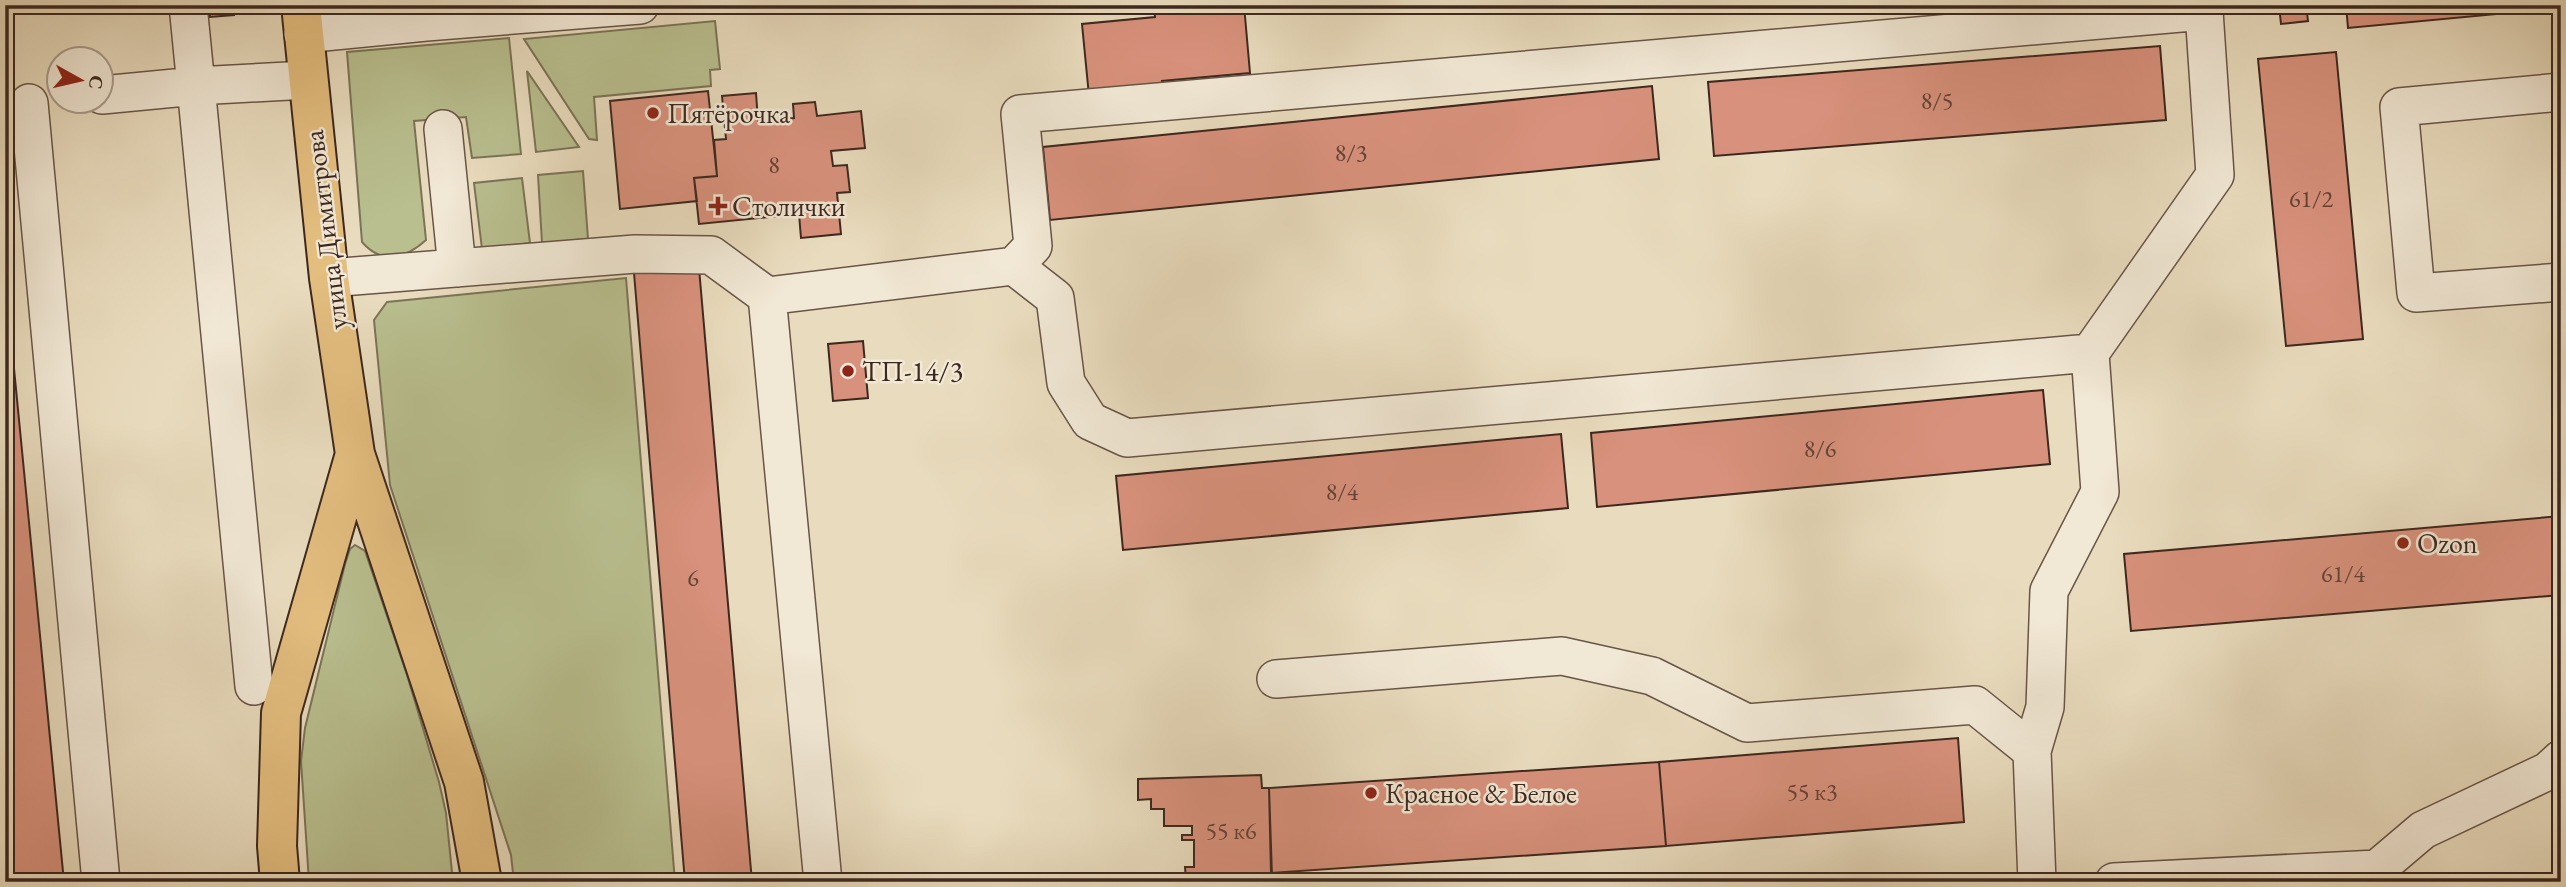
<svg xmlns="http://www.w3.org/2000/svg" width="2566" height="887" viewBox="0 0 2566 887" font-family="'EB Garamond',serif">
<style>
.green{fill:#b9bf8f;stroke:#7b7457;stroke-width:2}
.building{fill:#d8917c;stroke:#3d281f;stroke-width:2}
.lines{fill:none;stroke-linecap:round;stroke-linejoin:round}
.minor-casing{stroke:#685547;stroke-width:40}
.major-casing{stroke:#3d281f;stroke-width:42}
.minor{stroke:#f1e8d5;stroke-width:37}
.major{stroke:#e4be7f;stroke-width:38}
.poi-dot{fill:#8f2418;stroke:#f1e8d5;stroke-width:2.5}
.labels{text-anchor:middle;stroke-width:5;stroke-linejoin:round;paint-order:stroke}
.number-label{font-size:24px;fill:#644236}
.poi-label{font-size:28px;fill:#3d281f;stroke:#f1e8d5;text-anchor:start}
.street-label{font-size:28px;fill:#3d281f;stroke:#f1e8d5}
</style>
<rect width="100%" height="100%" fill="#e9dcbe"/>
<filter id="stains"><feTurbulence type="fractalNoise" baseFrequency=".00286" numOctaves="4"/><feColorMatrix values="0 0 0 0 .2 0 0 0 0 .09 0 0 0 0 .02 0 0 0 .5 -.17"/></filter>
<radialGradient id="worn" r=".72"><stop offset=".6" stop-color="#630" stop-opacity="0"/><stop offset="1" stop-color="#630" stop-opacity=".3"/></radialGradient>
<path class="green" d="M 715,21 L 720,69 L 710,70 L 711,86 L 594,97 L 597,140 L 589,139 L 524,39 Z
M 509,38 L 521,154 L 472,158 L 466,117 L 414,121 L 426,240 C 405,259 382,265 362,242 L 347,52 Z
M 527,71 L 579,147 L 536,152 Z
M 583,171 L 588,239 L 542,243 L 538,175 Z
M 522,178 L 530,243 L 482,249 L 474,183 Z
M 626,278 L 675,882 L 514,882 L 511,855 L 390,485 L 374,320 L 387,302 Z
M 355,545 L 365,551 L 407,675 L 439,782 L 446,813 L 453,882 L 309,882 L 301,761 L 305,728 L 345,564 L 350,549 Z"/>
<path class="building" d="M 209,5 L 233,5 L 234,15 L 210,17 Z
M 1154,5 L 1244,5 L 1250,73 L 1162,81 L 1162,90 L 1089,96 L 1082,24 L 1155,17 Z
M 2279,5 L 2306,5 L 2308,21 L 2281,24 Z
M 2346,5 L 2561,5 L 2561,8 L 2348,28 Z
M 2160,46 L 2166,120 L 1714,156 L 1708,82 Z
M 2336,52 L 2363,339 L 2286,346 L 2258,59 Z
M 1652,86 L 1659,159 L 1050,220 L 1043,147 Z
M 708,91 L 717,176 L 694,178 L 697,201 L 620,209 L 610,101 Z
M 756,93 L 758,121 L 794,118 L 793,104 L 815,102 L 817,116 L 861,111 L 865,148 L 831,151 L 833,166 L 847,165 L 850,192 L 837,193 L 841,234 L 801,238 L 799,214 L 699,224 L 694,178 L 717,176 L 714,140 L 726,139 L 722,96 Z
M 699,268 L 752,882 L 685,882 L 634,273 Z
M 5,276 L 64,882 L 5,882 Z
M 863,341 L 868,398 L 833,401 L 828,344 Z
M 2043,390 L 2050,464 L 1597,507 L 1591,433 Z
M 1561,434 L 1568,508 L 1123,550 L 1116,476 Z
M 2561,516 L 2561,595 L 2131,631 L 2124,554 Z
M 1958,738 L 1964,822 L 1666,846 L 1659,762 Z
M 1659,762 L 1666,846 L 1271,873 L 1269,788 Z
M 1261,775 L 1262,788 L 1269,788 L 1272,876 L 1261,873 L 1186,879 L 1185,867 L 1194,867 L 1194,840 L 1182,840 L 1182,835 L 1192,835 L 1192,826 L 1164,826 L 1164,809 L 1151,809 L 1151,799 L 1138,800 L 1138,779 Z
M 1261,873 L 1262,882 L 1181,882 L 1186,879 Z"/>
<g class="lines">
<g class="minor-casing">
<path id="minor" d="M 188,5 L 196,86 L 307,80
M 426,22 L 640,5
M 303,34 L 426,22 L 425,5
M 2561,92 L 2399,107 L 2416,293 L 2561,282
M 102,95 L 196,86 L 254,686
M 29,103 L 101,882
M 443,129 L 457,268
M 1014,266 L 1055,298 L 1066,383 L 1090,421 L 1127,438 L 2090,353
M 329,278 L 635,254 L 711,255 L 767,296 L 823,882
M 767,296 L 1014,266 L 1033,246 L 1020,114 L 2204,11 L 2215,175 L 2090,353 L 2100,492 L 2049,591 L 2045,707 L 2032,751 L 2037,882
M 1276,679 L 1562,656 L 1652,676 L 1747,723 L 1975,705 L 2032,751
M 2114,882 L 2377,869 L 2423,830 L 2548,771 L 2561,759"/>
</g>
<g class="major-casing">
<path id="major" d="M 301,5 L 329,278 L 355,454 L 464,782 L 482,882
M 280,882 L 277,846 L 281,713 L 355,454"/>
</g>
<use href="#minor" class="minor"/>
<use href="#major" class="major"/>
</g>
<g class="poi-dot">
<circle cx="653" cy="113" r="7"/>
<path d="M714.5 195.5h7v7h7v7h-7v7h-7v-7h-7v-7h7z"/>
<circle cx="848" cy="371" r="7"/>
<circle cx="2403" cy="543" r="7"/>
<circle cx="1371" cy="793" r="7"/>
</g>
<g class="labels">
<g class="number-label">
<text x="1937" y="109">8/5</text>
<text x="1351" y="161">8/3</text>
<text x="774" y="173">8</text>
<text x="2311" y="207">61/2</text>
<text x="1820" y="457">8/6</text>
<text x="1342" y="500">8/4</text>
<text x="2343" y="582">61/4</text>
<text x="693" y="586">6</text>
<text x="1812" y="800">55 к3</text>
<text x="1231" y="839">55 к6</text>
</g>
<g class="poi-label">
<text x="667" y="123">Пятёрочка</text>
<text x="732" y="216">Столички</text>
<text x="862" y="381">ТП-14/3</text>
<text x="2417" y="553">Ozon</text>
<text x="1385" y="803">Красное &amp; Белое</text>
</g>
<g class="street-label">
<text transform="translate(325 230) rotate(-97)" y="10">улица Димитрова</text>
</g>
</g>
<rect width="2566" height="887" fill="none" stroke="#e9dcbe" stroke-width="28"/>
<rect x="7" y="7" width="2552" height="873" fill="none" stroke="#3d281f" stroke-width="3.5"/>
<rect x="14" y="14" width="2538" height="859" fill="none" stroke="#3d281f" stroke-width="2"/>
<g transform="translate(80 80) rotate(98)"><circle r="33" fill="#f1e8d5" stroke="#a99b8c" stroke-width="2"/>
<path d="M0-5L12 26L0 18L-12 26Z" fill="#8f2418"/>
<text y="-10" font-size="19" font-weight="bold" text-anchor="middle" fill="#3d281f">С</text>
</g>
<rect width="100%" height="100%" filter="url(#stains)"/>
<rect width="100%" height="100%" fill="url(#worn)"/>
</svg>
